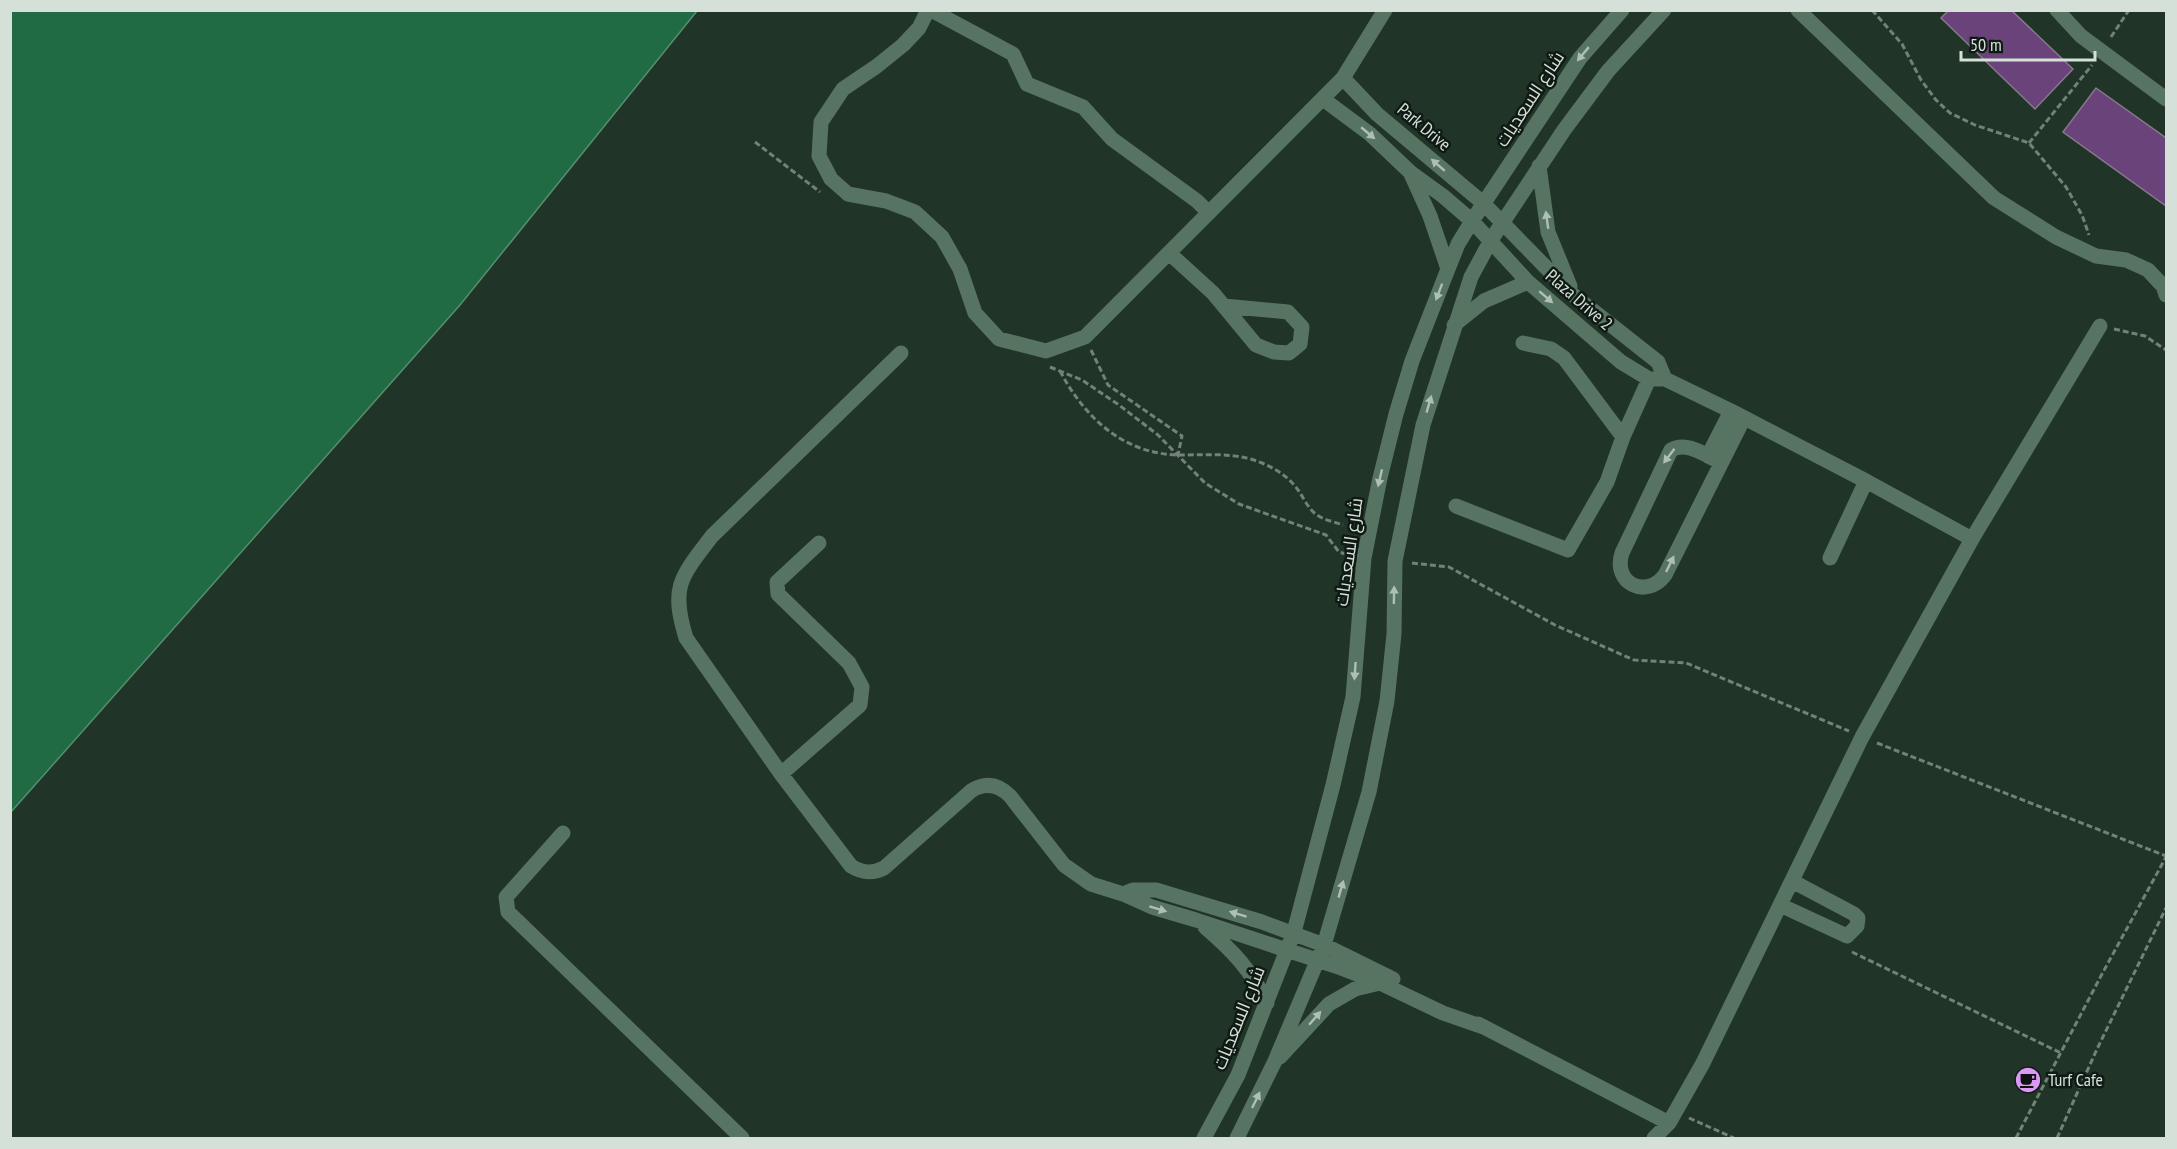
<svg xmlns="http://www.w3.org/2000/svg" width="2177" height="1149" viewBox="0 0 2177 1149" font-family="'PT Sans Narrow',Cairo,sans-serif">
<style>
.water{fill:#206b43;stroke:#568e70;stroke-width:1.5}
.building{fill:#6a437a;stroke:#87788d;stroke-width:1.5}
.lines{fill:none;stroke-linecap:round;stroke-linejoin:round}
.path{stroke:#728278;stroke-width:3;stroke-dasharray:6 3;stroke-linecap:butt}
.minor{stroke:#577361;stroke-width:15}
.oneway{fill:#aebfb4}
.labels{text-anchor:middle;stroke-width:5;stroke-linejoin:round;paint-order:stroke}
.street-label{font-size:18px;fill:#d4e0d8;stroke:#101a14}
.poi-label{font-size:18px;fill:#d4e0d8;stroke:#101a14;text-anchor:start}
</style>
<rect width="100%" height="100%" fill="#203427"/>
<path class="water" d="M 11,10 L 697,11 L 460,305 L 11,812 Z"/>
<path class="building" d="M 1949,10 L 2011,10 L 2073,69 L 2035,109 L 1941,18 Z
M 2096,88 L 2166,138 L 2166,206 L 2063,132 Z"/>
<g class="lines">
<path class="path" d="M 1872,10 L 1902,44 L 1921,80 L 1936,100 L 1950,113 L 1975,125 L 2029,143 L 2066,187 L 2082,215 L 2089,235
M 2111,37 L 2129,10
M 755,142 L 820,192
M 2029,143 L 2092,65
M 2114,329 L 2145,336 L 2166,350
M 1091,350 L 1108,385 L 1182,436 L 1178,455
M 1050,367 L 1082,380 L 1119,405 L 1158,435 L 1205,483 L 1239,504 L 1326,535 L 1339,552 L 1349,555
M 1060,371 C 1085,418 1124,455 1181,455 C 1209,455 1235,452 1262,463 C 1276,469 1289,477 1298,490 C 1304,498 1308,509 1317,515 C 1324,520 1335,522 1343,525
M 1412,563 L 1449,567 L 1555,625 L 1634,660 L 1686,663 L 1849,731
M 1877,743 L 2166,856
M 1852,952 L 2061,1053
M 1689,1118 L 1734,1138
M 2016,1138 L 2102,974 L 2166,857
M 2057,1138 L 2097,1049 L 2166,908"/>
<path class="minor" d="M 928,10 L 919,28 L 903,45 L 877,66 L 843,89 L 821,122 L 819,156 L 831,179 L 848,194 L 886,201 L 915,212 L 942,237 L 960,269 L 975,313 L 999,339 L 1046,351 L 1085,337 L 1343,78 L 1385,10
M 931,10 L 1013,54 L 1027,84 L 1083,107 L 1112,139 L 1197,201 L 1209,213
M 1798,10 L 1994,198 L 2056,237 L 2096,256 L 2126,260 L 2148,270 L 2163,286 L 2166,295
M 2057,10 L 2081,36 L 2166,99
M 1343,78 L 1377,114 L 1483,203 L 1573,295 L 1658,362 L 1665,379
M 1323,99 L 1370,134 L 1410,172 L 1430,216 L 1448,269
M 1539,166 L 1548,232 L 1570,286
M 1410,172 L 1443,196 L 1472,221 L 1528,282 L 1621,362 L 1649,379 L 1665,379 L 1731,411 L 1866,481 L 1972,539
M 1169,253 L 1213,293 L 1256,345 L 1274,352 L 1289,353 L 1300,344 L 1302,327 L 1288,312 L 1224,306
M 1454,325 L 1484,301 L 1528,282
M 1523,343 L 1551,349 L 1564,358 L 1623,437
M 901,353 L 712,536 C 681,577 670,586 686,638 L 781,774 L 851,866 C 862,873 872,874 884,868 L 971,791 C 985,782 998,784 1010,796 L 1064,865 L 1091,884 L 1123,894 L 1152,907 L 1196,920 L 1341,968 L 1380,983 L 1443,1013 L 1486,1028
M 1708,456 L 1731,411
M 1720,462 C 1705,455 1687,441 1671,450 L 1622,553 C 1612,583 1646,600 1665,575 L 1744,418
M 1456,506 L 1568,550 L 1607,482 L 1623,437 L 1649,379
M 1830,558 L 1866,481
M 781,774 L 860,705 L 862,687 L 849,663 L 778,594 L 777,582 L 819,543
M 563,833 L 506,897 L 508,912 L 742,1138
M 1123,894 L 1133,890 L 1156,890 L 1262,922 L 1324,945 L 1393,979
M 1780,905 L 1847,936 L 1857,926 L 1858,918 L 1854,914 L 1792,881
M 1205,927 C 1233,951 1251,970 1267,1003
M 1478,1024 L 1669,1123
M 1280,1057 L 1329,1004 L 1355,989 L 1380,983
M 1204,1138 L 1238,1075 L 1294,932 L 1333,785 L 1353,697 L 1364,558 L 1380,478 L 1396,414 L 1412,361 L 1448,269 L 1458,244 L 1472,221 L 1580,58 L 1622,10
M 1237,1138 L 1275,1061 L 1324,945 L 1369,792 L 1387,701 L 1394,634 L 1395,561 L 1423,425 L 1471,277 L 1491,240 L 1564,130 L 1608,71 L 1664,10
M 1654,1138 L 1669,1123 L 1703,1063 L 1862,737 L 1972,539 L 2100,326"/>
</g>
<defs><path id="oneway-solid" d="M-6-.8H1V-3.2L6.5 0L1 3.2V.8H-6Z" transform="scale(1.5)"/></defs>
<g class="oneway">
<use href="#oneway-solid" transform="translate(1583 54) rotate(130)"/>
<use href="#oneway-solid" transform="translate(1368 133) rotate(40)"/>
<use href="#oneway-solid" transform="translate(1438 165) rotate(-139)"/>
<use href="#oneway-solid" transform="translate(1547 220) rotate(-98)"/>
<use href="#oneway-solid" transform="translate(1439 292) rotate(111)"/>
<use href="#oneway-solid" transform="translate(1546 297) rotate(41)"/>
<use href="#oneway-solid" transform="translate(1429 404) rotate(-74)"/>
<use href="#oneway-solid" transform="translate(1669 456) rotate(127)"/>
<use href="#oneway-solid" transform="translate(1380 478) rotate(103)"/>
<use href="#oneway-solid" transform="translate(1670 564) rotate(-64)"/>
<use href="#oneway-solid" transform="translate(1394 595) rotate(-89)"/>
<use href="#oneway-solid" transform="translate(1355 671) rotate(94)"/>
<use href="#oneway-solid" transform="translate(1341 889) rotate(-74)"/>
<use href="#oneway-solid" transform="translate(1158 909) rotate(17)"/>
<use href="#oneway-solid" transform="translate(1238 914) rotate(-163)"/>
<use href="#oneway-solid" transform="translate(1315 1018) rotate(-49)"/>
<use href="#oneway-solid" transform="translate(1256 1100) rotate(-64)"/>
</g>
<defs>
<g id="cafe-disc" transform="scale(1.35)"><circle r="9.5" fill="#db99f5" stroke="#101a14"/><path d="M-5.5-4.5H6V0H3Q3 3.5 0 3.5H-2.5Q-5.5 3.5-5.5 0ZM3-3.2v2h1.7v-2ZM-6 4.5H4V6H-6Z" fill="#111"/></g>
</defs>
<g fill-rule="evenodd">
<use href="#cafe-disc" x="2028" y="1080"/>
</g>
<g class="labels">
<g class="street-label">
<text transform="translate(1530 99) rotate(-57)" y="6">شارع السعديات</text>
<text transform="translate(1424 127) rotate(40)" y="6">Park Drive</text>
<text transform="translate(1579 300) rotate(41)" y="6">Plaza Drive 2</text>
<text transform="translate(1349 552) rotate(-82)" y="6">شارع السعديات</text>
<text transform="translate(1239 1018) rotate(-68)" y="6">شارع السعديات</text>
</g>
<g class="poi-label">
<text x="2048" y="1086">Turf Cafe</text>
</g>
</g>
<rect width="2177" height="1149" fill="none" stroke="#d4e0d8" stroke-width="24"/>
<path d="M1961 51v9h134v-9" fill="none" stroke="#d4e0d8" stroke-width="3"/>
<text x="1970" y="51" font-size="18" fill="#d4e0d8" stroke="#101a14" stroke-width="4.5" paint-order="stroke">50 m</text>
</svg>
